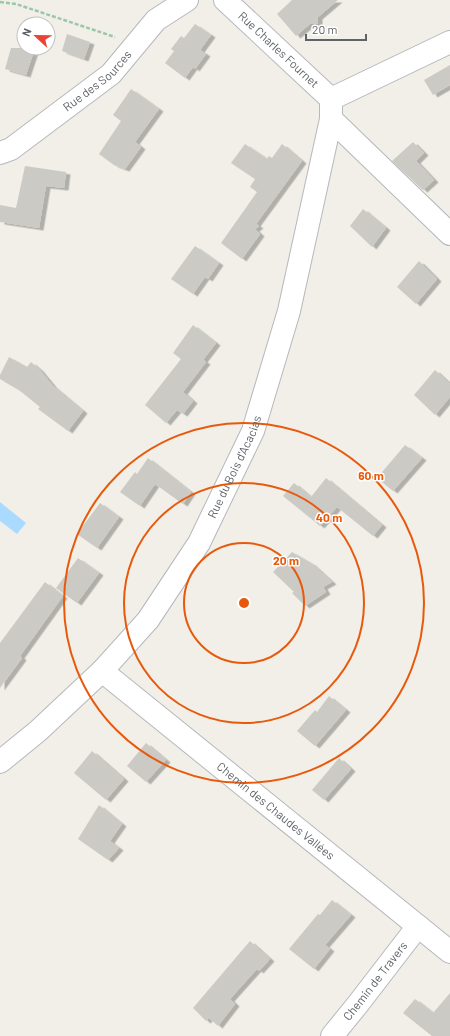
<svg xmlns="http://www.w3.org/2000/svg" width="450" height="1036" viewBox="0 0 450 1036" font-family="Barlow,sans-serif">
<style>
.water{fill:#aadaff}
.building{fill:#cccac5;filter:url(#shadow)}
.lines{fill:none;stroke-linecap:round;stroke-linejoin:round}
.minor-casing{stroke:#b5b8bc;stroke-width:24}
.path{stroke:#9cc7a9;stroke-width:2.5;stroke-dasharray:4 2;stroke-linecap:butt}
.minor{stroke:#fff;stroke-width:22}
.ring{fill:none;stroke:#e8590c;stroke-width:2}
.labels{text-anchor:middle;stroke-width:3;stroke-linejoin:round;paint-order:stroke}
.street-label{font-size:12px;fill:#5f6368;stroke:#fff}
.centre{fill:#e8590c;stroke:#fff;stroke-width:2}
.ring-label{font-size:12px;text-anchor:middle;font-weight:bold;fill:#e8590c;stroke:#fff;stroke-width:3;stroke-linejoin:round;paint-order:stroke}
</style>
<defs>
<filter id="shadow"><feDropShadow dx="4.5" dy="2.5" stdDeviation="0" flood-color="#0004"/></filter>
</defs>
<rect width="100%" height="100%" fill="#f1efe8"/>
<path class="water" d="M 0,502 L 26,523 L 17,534 L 0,521 Z"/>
<path class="building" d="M 292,0 L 338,0 L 318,17 L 318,24 L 311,23 L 296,36 L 277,14 Z
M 195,24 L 211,35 L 200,50 L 206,54 L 195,69 L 193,67 L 185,78 L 165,63 L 174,51 L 171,49 L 181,36 L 184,38 Z
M 67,34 L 90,42 L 84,59 L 62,51 Z
M 11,48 L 35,48 L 26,75 L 5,69 Z
M 450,65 L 450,85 L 433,95 L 424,80 Z
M 131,89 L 159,109 L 135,142 L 141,147 L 125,169 L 114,165 L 99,154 L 121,121 L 113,115 Z
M 413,142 L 424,153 L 416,161 L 434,180 L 423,190 L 392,161 Z
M 245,144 L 267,159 L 269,156 L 272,158 L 282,144 L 302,161 L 256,224 L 259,226 L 255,229 L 260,234 L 242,259 L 221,243 L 257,192 L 250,187 L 255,179 L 231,163 Z
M 25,166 L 66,172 L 64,188 L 46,186 L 39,228 L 0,222 L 0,205 L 16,208 Z
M 363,209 L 386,228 L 372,247 L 350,226 Z
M 195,246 L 219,263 L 208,279 L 205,277 L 193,294 L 171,279 Z
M 419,261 L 437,279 L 416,304 L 397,287 Z
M 193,325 L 216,343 L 203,360 L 206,362 L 183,392 L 193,401 L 183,414 L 177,410 L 166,423 L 145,405 L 181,359 L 173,353 Z
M 9,357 L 27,367 L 31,362 L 39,369 L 53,386 L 83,411 L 68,431 L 38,409 L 40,407 L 19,390 L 0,379 L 0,375 Z
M 435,370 L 450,384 L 450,397 L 435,415 L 414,395 Z
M 405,445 L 422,458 L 393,491 L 377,478 Z
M 148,458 L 191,492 L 183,504 L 155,484 L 140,506 L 120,492 L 135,472 L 137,474 Z
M 326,478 L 382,525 L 373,536 L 337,507 L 320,526 L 283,496 L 294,483 L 311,497 Z
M 100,503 L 119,517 L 97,548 L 77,534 Z
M 292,552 L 311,563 L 332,582 L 323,587 L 326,592 L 305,606 L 292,593 L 294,592 L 273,572 Z
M 78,558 L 99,573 L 77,603 L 56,588 Z
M 45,582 L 63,596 L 20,656 L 22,658 L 0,688 L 0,643 Z
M 329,696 L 346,710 L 315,746 L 297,731 L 315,710 L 317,712 Z
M 146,743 L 166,760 L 146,782 L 127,766 Z
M 92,751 L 124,779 L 106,800 L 74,773 Z
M 339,758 L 351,769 L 324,800 L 312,790 Z
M 99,805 L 122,824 L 110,841 L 119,848 L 108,860 L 78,839 Z
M 332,900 L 351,915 L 325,945 L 330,949 L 314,969 L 289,949 L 318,914 L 320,915 Z
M 250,941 L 270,959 L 259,971 L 257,969 L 230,999 L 235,1004 L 218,1026 L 209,1018 L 206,1021 L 193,1008 Z
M 450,993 L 450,1036 L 432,1036 L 403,1013 L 415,999 L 433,1013 Z"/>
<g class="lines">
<g class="minor-casing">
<g id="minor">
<path id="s1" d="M 225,0 L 331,99"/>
<path d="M 331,99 L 450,42"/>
<path d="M 331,119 L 450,234"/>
<path id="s2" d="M 0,153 L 11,149 L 111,74 L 156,20 L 187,0"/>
<path id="s3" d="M 102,671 L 450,952"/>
<path id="s4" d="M 0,762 L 38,731 L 102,671 L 148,620 L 199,543 L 253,431 L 289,311 L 331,119 L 331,99"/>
<path id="s5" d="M 332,1036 L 358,1004 L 418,926"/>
</g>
</g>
<path class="path" d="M 0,2 L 16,4 L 115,37"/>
<use href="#minor" class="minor"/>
</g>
<g class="ring">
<circle cx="244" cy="603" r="60"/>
<circle cx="244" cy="603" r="120"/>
<circle cx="244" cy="603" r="180"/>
</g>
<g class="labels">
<g class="street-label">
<text dy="4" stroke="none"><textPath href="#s1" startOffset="73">Rue Charles Fournet</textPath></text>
<text dy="4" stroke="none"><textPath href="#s2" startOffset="122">Rue des Sources</textPath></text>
<text dy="4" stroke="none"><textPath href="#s4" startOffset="382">Rue du Bois d'Acacias</textPath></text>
<text dy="4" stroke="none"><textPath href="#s3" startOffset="223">Chemin des Chaudes Vallées</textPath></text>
<text dy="4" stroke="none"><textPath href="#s5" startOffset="70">Chemin de Travers</textPath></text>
</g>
</g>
<circle cx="244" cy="603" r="6" class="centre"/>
<g class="ring-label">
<text x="371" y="480">60 m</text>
<text x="329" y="522">40 m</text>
<text x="286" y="565">20 m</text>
</g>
<g transform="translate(36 36) rotate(292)"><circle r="19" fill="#ffffff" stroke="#bfc1c3"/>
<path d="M0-3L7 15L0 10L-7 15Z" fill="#ea4335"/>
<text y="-6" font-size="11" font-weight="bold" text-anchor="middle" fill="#5f6368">N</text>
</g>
<path d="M306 34v6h60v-6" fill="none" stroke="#5f6368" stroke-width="2"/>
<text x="312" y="34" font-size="12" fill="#5f6368" stroke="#ffffff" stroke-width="3" paint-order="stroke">20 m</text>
</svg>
